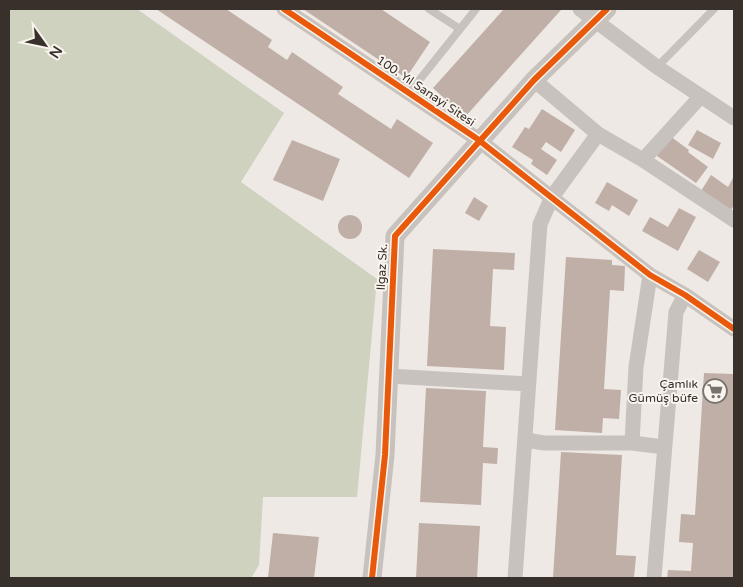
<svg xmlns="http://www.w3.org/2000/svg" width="743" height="587" viewBox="0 0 743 587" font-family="'Varela Round',sans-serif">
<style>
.green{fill:#ced2bf}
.building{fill:#c0afa7}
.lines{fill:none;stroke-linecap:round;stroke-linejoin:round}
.service{stroke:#c7c2bd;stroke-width:8}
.minor{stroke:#c7c2bd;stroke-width:15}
.tertiary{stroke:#c7c2bd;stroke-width:19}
.cycleway-casing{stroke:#f9f4ed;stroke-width:9}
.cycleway{stroke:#e8590c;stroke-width:6}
.labels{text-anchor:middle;stroke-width:4;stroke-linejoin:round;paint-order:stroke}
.street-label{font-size:12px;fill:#38302b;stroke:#f9f4ed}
.poi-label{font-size:12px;fill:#38302b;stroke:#f9f4ed;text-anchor:end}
</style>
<rect width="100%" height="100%" fill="#eee9e4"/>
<path class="green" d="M 9,9 L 137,9 L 284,113 L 241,182 L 377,279 L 357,497 L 263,497 L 259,565 L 251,578 L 9,578 Z"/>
<path class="building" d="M 156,9 L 226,9 L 272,40 L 268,47 L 287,60 L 292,52 L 343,87 L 338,94 L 391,129 L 397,119 L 433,143 L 409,178 Z
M 303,9 L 381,9 L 430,42 L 406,78 Z
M 504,9 L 561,10 L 465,117 L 433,88 Z
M 542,109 L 575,130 L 561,152 L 546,142 L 541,149 L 557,160 L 547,175 L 531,164 L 533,160 L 512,147 L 525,127 L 529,129 Z
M 697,130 L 721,143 L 713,159 L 688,145 Z
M 670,136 L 689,150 L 688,152 L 708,167 L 696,183 L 657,156 Z
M 292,140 L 340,159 L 323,201 L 273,180 Z
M 711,175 L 728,187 L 734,176 L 734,205 L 731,210 L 701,191 Z
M 607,182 L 638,200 L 629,216 L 612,205 L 609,211 L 595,203 Z
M 474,197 L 488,206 L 479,221 L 465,213 Z
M 679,208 L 696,217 L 678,251 L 642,231 L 650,217 L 668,227 Z
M338 227a12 12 0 1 1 24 0a12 12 0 1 1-24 0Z
M 433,249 L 515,253 L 514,270 L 493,269 L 490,326 L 506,327 L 504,370 L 427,366 Z
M 699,250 L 720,262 L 708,282 L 687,269 Z
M 566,257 L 612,260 L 612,265 L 625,266 L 624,291 L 610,290 L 604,389 L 621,390 L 619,419 L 603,418 L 602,433 L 555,430 Z
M 704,373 L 734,374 L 734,578 L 667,578 L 668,570 L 691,571 L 693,543 L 679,542 L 681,514 L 695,515 Z
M 426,388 L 486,391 L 483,447 L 498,448 L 497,464 L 483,463 L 481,505 L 420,502 Z
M 561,452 L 622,455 L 616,555 L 636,556 L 634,578 L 553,578 Z
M 419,523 L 480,526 L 477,578 L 416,578 Z
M 273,533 L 319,537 L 314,578 L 268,578 Z"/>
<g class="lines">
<path class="service" d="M 429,9 L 460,29
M 657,67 L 714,9
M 409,93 L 476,9"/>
<path class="minor" d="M 284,9 L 476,138 L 650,275 L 685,295 L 734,329
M 580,9 L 657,67 L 734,118
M 534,80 L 598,134 L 643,160 L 734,220
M 643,160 L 701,96
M 389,376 L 528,384
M 526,440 L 544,443 L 632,443 L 664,447
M 632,443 L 636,367 L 650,275
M 515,578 L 540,224 L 552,197 L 598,134
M 654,578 L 676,312 L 685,295"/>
<path class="tertiary" d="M 372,578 L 385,455 L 395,236 L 534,80 L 607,9"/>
<g class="cycleway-casing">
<path id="cycleway" d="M 284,9 L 476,138 L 650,275 L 685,295 L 734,329
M 372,578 L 385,455 L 395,236 L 534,80 L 607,9"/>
</g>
<use href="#cycleway" class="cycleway"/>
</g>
<defs>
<g id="supermarket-ring" transform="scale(1.25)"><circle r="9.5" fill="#f9f4ed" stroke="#78716c" stroke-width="1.5"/><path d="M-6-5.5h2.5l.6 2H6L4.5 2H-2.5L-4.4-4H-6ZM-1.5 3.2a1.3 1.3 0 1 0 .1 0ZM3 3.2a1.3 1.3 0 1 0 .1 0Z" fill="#78716c"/></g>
</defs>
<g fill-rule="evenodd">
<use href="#supermarket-ring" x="715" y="391"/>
</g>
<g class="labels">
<g class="street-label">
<text transform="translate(426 91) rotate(34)" y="4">100. Yıl Sanayi Sitesi</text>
<text transform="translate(382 267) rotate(-87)" y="4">Ilgaz Sk.</text>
</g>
<g class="poi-label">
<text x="698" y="388">Çamlık<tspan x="698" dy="14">Gümüş büfe</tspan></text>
</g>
</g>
<rect width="743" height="587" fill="none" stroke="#38302b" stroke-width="20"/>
<g transform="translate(45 45) rotate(123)" stroke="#f9f4ed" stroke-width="4" paint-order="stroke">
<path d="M0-4L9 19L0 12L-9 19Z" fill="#38302b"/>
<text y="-8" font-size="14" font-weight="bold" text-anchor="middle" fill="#38302b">N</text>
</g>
</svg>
